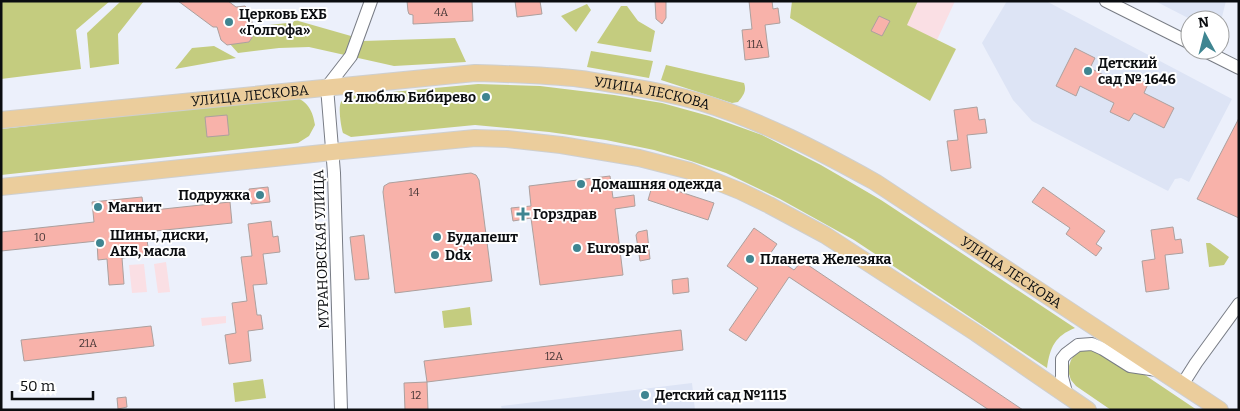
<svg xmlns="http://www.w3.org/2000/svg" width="1240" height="411" viewBox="0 0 1240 411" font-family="Bitter,serif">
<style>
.industrial{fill:#fadfe4}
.built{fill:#dde4f5}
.green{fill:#c4cc7f}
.building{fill:#f8b2aa;stroke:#aca09e}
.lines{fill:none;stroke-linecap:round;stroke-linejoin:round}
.minor-casing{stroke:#787c85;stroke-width:14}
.major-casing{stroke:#cecfcf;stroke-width:18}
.minor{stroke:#fff;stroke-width:12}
.major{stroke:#ebcd9c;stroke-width:16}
.poi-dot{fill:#3f8591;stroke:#fff;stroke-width:2}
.labels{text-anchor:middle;stroke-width:4;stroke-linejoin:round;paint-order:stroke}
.number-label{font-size:11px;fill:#463636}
.poi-label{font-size:14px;font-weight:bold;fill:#0b0d10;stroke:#fff;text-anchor:start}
.street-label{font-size:14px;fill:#0b0d10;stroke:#fff}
</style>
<rect width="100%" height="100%" fill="#ecf0fb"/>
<path class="industrial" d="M 918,1 L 955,1 L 937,40 L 906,25 Z
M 166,262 L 170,292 L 158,293 L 154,264 Z
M 144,264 L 147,292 L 132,293 L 129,265 Z
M 226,316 L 226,323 L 202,326 L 201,318 Z"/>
<path class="built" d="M 1007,1 L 1046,1 L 1232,99 L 1189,182 L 1181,178 L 1175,179 L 1168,191 L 1032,121 L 1013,100 L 982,43 Z
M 1155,1 L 1226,1 L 1220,25 L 1220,20 L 1192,20 Z
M 692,383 L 695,410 L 502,410 L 501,406 Z"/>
<path class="green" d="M 1,1 L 110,1 L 76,30 L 81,69 L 1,79 Z
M 121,1 L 144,1 L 118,34 L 119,64 L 90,68 L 87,33 Z
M 792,1 L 918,1 L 907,25 L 956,49 L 930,101 L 790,18 Z
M 587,4 L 591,10 L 576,32 L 561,16 Z
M 621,6 L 627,6 L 638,21 L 655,31 L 651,52 L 597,43 Z
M 295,20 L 358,38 L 363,41 L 455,38 L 466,62 L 394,66 L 309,47 L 279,48 L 238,53 L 230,44 L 249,42 L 253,36 L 252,27 L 287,23 L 291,25 Z
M 214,46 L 236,58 L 175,69 L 192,48 Z
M 591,51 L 653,61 L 649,78 L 587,67 Z
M 666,65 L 744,83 C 747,91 743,96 738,102 L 732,103 L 661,80 Z
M 478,84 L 540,86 L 614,95 L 662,103 L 709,116 L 762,135 L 821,165 L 881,200 L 1075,328 C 1055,336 1050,347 1047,368 L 854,240 L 780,199 L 726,173 L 691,161 L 654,150 L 606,140 L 549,132 L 475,125 L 351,137 L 343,133 C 341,127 338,107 341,102 C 343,99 345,98 349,96 Z
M 293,97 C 308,100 313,112 315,125 L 309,136 L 298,143 L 1,175 L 1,129 Z
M 1206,243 L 1210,243 L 1229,257 L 1224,265 L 1209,267 Z
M 470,307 L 472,325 L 444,328 L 442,311 Z
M 1090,348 L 1142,373 L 1197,410 L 1111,410 L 1076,386 L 1071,380 L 1069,374 L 1069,366 L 1071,360 L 1076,353 Z
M 263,379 L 266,398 L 235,402 L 233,383 Z"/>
<path class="building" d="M 178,1 L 228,1 L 236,7 L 245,6 L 251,12 L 253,36 L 249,42 L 227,45 L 221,40 L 217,27 L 213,27 Z
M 407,1 L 472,1 L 473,21 L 413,24 L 413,15 L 409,14 L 408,11 Z
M 515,1 L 540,1 L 542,14 L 517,17 Z
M 655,1 L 666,1 L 666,18 L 662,24 L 656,19 Z
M 749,1 L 772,1 L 773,9 L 778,8 L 780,23 L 765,25 L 769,57 L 745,60 L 742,30 L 752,29 Z
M 879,16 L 890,21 L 882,36 L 871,31 Z
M 1075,48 L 1095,58 L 1090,68 L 1123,85 L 1128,74 L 1148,84 L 1144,93 L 1174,108 L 1164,128 L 1134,113 L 1129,121 L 1110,112 L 1114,103 L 1080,86 L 1076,96 L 1056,86 Z
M 977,107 L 979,120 L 985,119 L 987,133 L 967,135 L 971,168 L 951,171 L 947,141 L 958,140 L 954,110 Z
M 227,115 L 229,135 L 207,137 L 205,117 Z
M 1239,118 L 1239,218 L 1197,199 Z
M 471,173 L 476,175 L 479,180 L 492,281 L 395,293 L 383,192 L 384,186 L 389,183 Z
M 610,176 L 613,198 L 634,195 L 635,206 L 615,209 L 623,275 L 540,285 L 531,218 L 513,221 L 511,208 L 531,206 L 529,186 Z
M 653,183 L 714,203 L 708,220 L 648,200 Z
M 268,187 L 270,202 L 251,204 L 249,189 Z
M 1043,187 L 1105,231 L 1096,244 L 1102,248 L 1096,256 L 1066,234 L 1070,228 L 1032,202 Z
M 142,197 L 144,211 L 230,202 L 232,223 L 146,232 L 149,255 L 122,258 L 124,284 L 109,285 L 107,259 L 98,260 L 97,241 L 1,251 L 1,232 L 94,222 L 92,202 Z
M 271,221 L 273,237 L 278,236 L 280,252 L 263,254 L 267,284 L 253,285 L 257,315 L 261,315 L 263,329 L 248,331 L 251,361 L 229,364 L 225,335 L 236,333 L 232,303 L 247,301 L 241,257 L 252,256 L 248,224 Z
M 1173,227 L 1175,240 L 1181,239 L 1183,253 L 1165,255 L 1169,289 L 1146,292 L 1142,261 L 1155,259 L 1151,230 Z
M 754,228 L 777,244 L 770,254 L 794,270 L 802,261 L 1023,410 L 989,410 L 789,277 L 746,341 L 729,330 L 758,288 L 727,266 Z
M 647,230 L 650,259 L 640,261 L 636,235 L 638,232 Z
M 364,235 L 369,279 L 355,280 L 350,237 Z
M 688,278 L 689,292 L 673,294 L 672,280 Z
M 151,326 L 154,346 L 24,361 L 21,340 Z
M 681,330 L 683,350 L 427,382 L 424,361 Z
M 427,382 L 428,410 L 405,410 L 404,383 Z
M 126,397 L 127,407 L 118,409 L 117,398 Z"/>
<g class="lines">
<g class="minor-casing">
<path id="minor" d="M 1106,1 L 1190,43
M 1203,50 L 1239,68
M 1182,385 L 1196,363 L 1239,304
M 1067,396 L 1062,377 L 1062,359 L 1066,354 L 1078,345 L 1092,344 L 1103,349 L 1130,366 L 1157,370
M 341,410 L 334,173 L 327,87 L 351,56 L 371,1"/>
</g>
<g class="major-casing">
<g id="major">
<path id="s1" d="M 1,120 L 475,73 C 510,74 546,75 581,79 C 596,81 611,84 626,86 C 651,90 676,95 700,102 C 762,121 819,151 875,182 L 1220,410"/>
<path d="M 1,187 L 332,152 L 475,138 L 507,139 L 561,145 L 639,158 L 690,171 L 740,191 L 769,205 L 825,235 L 976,333 L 1088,410"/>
</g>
</g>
<use href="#minor" class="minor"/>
<use href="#major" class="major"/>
</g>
<g class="poi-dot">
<circle cx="229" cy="22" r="5"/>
<circle cx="1088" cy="71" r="5"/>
<circle cx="486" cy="97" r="5"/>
<circle cx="581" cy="184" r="5"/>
<circle cx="260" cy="195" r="5"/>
<circle cx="98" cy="207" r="5"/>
<path d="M520.5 206.5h5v5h5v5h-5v5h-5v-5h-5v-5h5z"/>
<circle cx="437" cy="237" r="5"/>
<circle cx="100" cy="243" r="5"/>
<circle cx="577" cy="248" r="5"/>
<circle cx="435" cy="255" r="5"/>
<circle cx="750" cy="259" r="5"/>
<circle cx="645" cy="395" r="5"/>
</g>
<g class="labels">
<g class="number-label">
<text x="441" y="16">4А</text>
<text x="755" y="48">11А</text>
<text x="414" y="196">14</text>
<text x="40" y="241">10</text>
<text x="88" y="347">21А</text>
<text x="554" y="360">12А</text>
<text x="416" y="399">12</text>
</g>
<g class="poi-label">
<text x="239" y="19">Церковь ЕХБ<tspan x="239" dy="16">«Голгофа»</tspan></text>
<text x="1098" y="68">Детский<tspan x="1098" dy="16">сад № 1646</tspan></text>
<text x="476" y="102" text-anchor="end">Я люблю Бибирево</text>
<text x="591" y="189">Домашняя одежда</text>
<text x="250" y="200" text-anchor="end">Подружка</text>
<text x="108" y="212">Магнит</text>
<text x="533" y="219">Горздрав</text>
<text x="110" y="240">Шины, диски,<tspan x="110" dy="16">АКБ, масла</tspan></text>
<text x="447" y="242">Будапешт</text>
<text x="587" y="253">Eurospar</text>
<text x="445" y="260">Ddx</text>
<text x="760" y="264">Планета Железяка</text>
<text x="655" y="400">Детский сад №1115</text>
</g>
<g class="street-label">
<text dy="5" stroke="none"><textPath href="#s1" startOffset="250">УЛИЦА ЛЕСКОВА</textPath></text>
<text dy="5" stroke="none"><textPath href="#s1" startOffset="655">УЛИЦА ЛЕСКОВА</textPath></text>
<text transform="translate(321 249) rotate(-92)" y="5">МУРАНОВСКАЯ УЛИЦА</text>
<text dy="5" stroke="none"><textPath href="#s1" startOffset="1060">УЛИЦА ЛЕСКОВА</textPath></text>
</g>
</g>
<rect width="1240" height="411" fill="none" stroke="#0b0d10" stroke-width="5"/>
<g transform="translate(1205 35) rotate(353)"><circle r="24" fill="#ffffff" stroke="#9d9e9f"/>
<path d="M0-4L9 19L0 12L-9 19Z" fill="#3f8591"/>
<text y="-8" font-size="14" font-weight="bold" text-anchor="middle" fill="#0b0d10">N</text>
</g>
<path d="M12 391v8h81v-8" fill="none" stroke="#0b0d10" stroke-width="2.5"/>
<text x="20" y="391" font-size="15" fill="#0b0d10" stroke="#ffffff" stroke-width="4" paint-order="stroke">50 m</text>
</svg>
